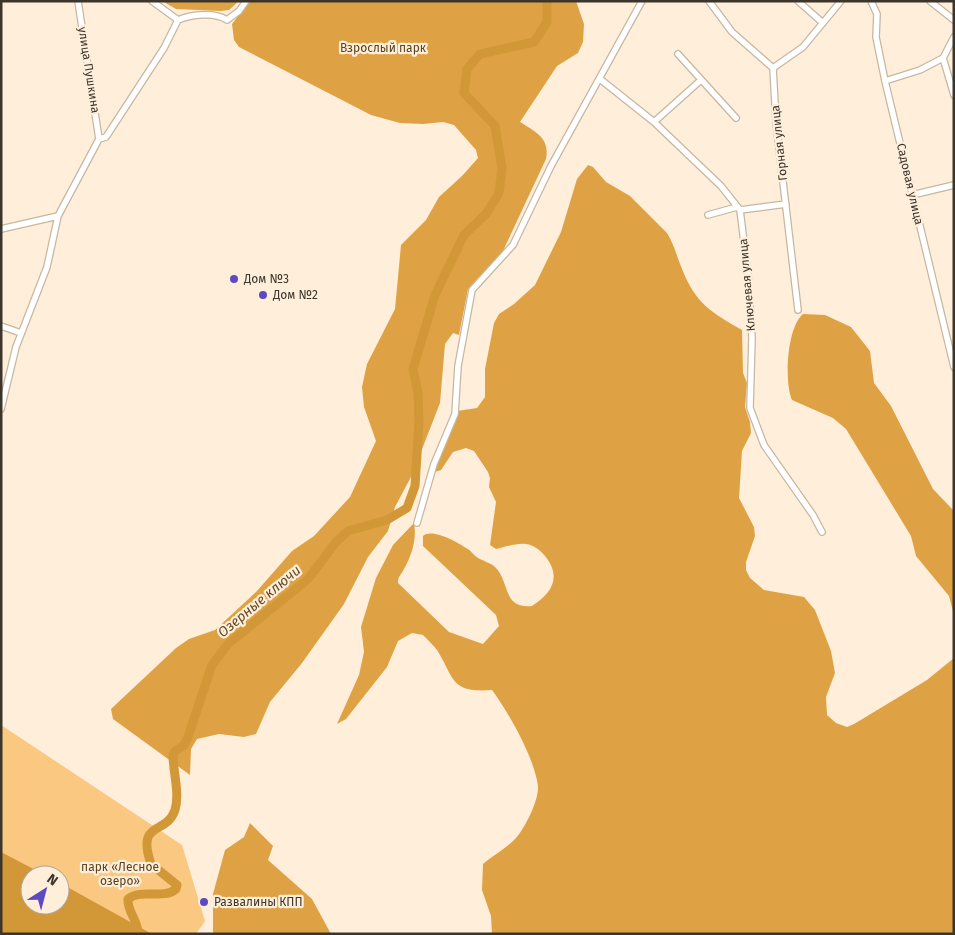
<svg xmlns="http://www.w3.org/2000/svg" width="955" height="935" viewBox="0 0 955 935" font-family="'Fira Sans',sans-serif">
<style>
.green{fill:#fac881;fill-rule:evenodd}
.forest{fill:#dea244}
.water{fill:#d29737}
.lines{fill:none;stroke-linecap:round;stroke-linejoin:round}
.river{stroke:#d29737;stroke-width:9}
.minor-casing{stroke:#c6b7a2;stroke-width:8}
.minor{stroke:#fff;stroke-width:5.5}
.poi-dot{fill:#5d49c1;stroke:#ffefda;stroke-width:2}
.labels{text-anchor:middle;stroke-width:4.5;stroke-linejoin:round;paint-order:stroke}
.park-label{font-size:12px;fill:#5c431d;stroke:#ffefda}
.street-label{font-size:12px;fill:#3b352c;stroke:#ffefda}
.poi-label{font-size:12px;fill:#3b352c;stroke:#ffefda;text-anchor:start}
.water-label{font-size:14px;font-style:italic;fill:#644b25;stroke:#ffefda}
</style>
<rect width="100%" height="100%" fill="#ffefda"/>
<path class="green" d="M 1,725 L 182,845 L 205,921 L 196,934 L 1,934 ZM 30,875 L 60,875 L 60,905 L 30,905 Z"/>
<path class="forest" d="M 162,1 L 239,1 L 229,10 L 221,11 L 176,9 Z
M 250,1 L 576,1 L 584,24 L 583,42 L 578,53 L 557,66 L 520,122 C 536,132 550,138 546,159 L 503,251 L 468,289 L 459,335 L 453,333 L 445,344 L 440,403 L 412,475 L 395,507 L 388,531 L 368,557 L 344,604 L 302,663 L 270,702 L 256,734 L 244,737 L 219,734 L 197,739 L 191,749 L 190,775 L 113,719 L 111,709 L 176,648 L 189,639 L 215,630 L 257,591 L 292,551 L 314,536 L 350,497 L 376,441 L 364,407 L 362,387 L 367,364 L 395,309 L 401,245 L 426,220 L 439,197 L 462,176 L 478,158 L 476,150 L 454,125 L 443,122 L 423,124 L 400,123 L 371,115 L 239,47 L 234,40 L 232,24 Z
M 588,165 L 593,167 L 606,182 L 630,196 L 667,233 C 674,244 677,257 682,269 C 696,304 711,312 742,330 L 743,373 L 747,383 L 745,407 L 750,422 L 751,433 L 742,451 L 739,498 L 754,527 L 755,536 L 746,562 L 746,570 L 750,578 L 764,590 L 804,597 L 815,610 L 831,651 L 835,673 L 826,697 L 827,715 L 836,723 L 847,727 L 854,724 L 927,680 L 954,658 L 954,934 L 492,934 L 491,916 L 482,890 L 483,864 C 493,855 507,848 516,838 C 525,828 539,800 538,786 C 534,757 509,713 492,690 C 450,693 455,679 437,650 C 433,645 428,640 423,635 L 412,633 L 398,641 L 387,667 L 346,719 L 337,724 L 359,675 L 364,652 L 361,627 L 376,578 L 393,545 L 414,523 C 417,539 412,555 404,569 C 401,575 398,576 398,583 L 449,632 L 483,644 L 499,626 L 496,615 L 423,546 L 423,536 C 432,528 457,542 466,548 C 471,550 473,555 478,558 C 483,561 491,563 495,567 C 510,581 502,609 532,606 C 552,593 562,577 545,556 C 540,550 534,545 526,544 C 517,543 505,547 496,549 L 490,545 L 496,502 L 489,487 L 490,478 L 488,472 L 474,451 L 466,448 L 453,452 L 441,470 L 435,472 L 435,469 L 456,421 L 457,411 L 477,408 L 485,397 L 485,369 L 494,323 L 499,314 L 514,304 L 535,285 L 561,232 L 577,179 Z
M 803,314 L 825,315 L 851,327 L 870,351 L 874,383 L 891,406 L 933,489 L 954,511 L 954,615 L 949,596 L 916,556 L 911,536 L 846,429 L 833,418 L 792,400 C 784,382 787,327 803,314 Z
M 250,823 L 273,846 L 268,860 L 312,899 L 331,934 L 213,934 L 213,894 L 225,850 L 244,837 Z"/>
<path class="water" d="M 1,852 L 45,875 L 30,875 L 30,905 L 60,905 L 60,883 L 152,934 L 1,934 Z"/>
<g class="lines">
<path class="river" d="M 138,934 C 138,919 127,912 128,899 C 142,888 163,900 176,889 L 177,885 L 151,864 C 136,820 166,836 175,810 C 180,793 173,772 173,755 L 175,751 L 183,746 L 187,740 L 212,665 L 228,644 L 308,579 L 336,542 L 348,531 L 387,520 L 407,508 L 415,486 L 419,422 L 418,393 L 413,369 L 435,295 L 464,235 L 486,214 L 499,193 L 502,168 L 495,126 L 464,93 L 467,69 L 480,54 L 534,42 L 547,22 L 547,1"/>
<g class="minor-casing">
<path id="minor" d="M 78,1 L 99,139
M 152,1 L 178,20
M 709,1 L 732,32 L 773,68
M 798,1 L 823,23
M 871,1 L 877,14 L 876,37 L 885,81 L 954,367
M 930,1 L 954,20
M 954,37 L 943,58 L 954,95
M 678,54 L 736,118
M 773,68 L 776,122 L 798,310
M 773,68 L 803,47 L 841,1
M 600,79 L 654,122 L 721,186 L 740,210 L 748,274 L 752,338 L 750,408 L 764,445 L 813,515 L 822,532
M 885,81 L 920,70 L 943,58
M 654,122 L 701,80
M 912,195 L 954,185
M 740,210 L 786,204
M 708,215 L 737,207
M 1,229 L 58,216
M 1,326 L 21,333
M 1,409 L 16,347 L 47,267 L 58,216 L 99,139 L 106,137 L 164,48 L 178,20 C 192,14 215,12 227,20 L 239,11 L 246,1
M 417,523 L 434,464 L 455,414 L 458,366 L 472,290 L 513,245 L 551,166 L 642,1"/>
</g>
<use href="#minor" class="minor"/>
</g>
<g class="poi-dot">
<circle cx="234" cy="279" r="5"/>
<circle cx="263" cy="295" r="5"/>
<circle cx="204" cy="902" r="5"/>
</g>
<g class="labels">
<g class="park-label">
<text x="383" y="52">Взрослый парк</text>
<text x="120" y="871">парк «Лесное<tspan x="120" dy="14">озеро»</tspan></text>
</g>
<g class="street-label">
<text transform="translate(89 70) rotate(81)" y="4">улица Пушкина</text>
<text transform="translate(779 143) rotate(-96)" y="4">Горная улица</text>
<text transform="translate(910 184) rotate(77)" y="4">Садовая улица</text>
<text transform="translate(747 285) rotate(-95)" y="4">Ключевая улица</text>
</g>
<g class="poi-label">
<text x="244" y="283">Дом №3</text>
<text x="273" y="299">Дом №2</text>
<text x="214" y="906">Развалины КПП</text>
</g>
<g class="water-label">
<text transform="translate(259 601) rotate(-40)" y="5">Озерные ключи</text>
</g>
</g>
<rect width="955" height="935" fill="none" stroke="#3b352c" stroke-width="5"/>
<g transform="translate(45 890) rotate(36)"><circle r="24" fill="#ffefda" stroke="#b1a594"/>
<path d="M0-4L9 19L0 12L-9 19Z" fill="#5d49c1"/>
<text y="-8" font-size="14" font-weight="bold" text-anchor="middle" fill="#3b352c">N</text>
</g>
</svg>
